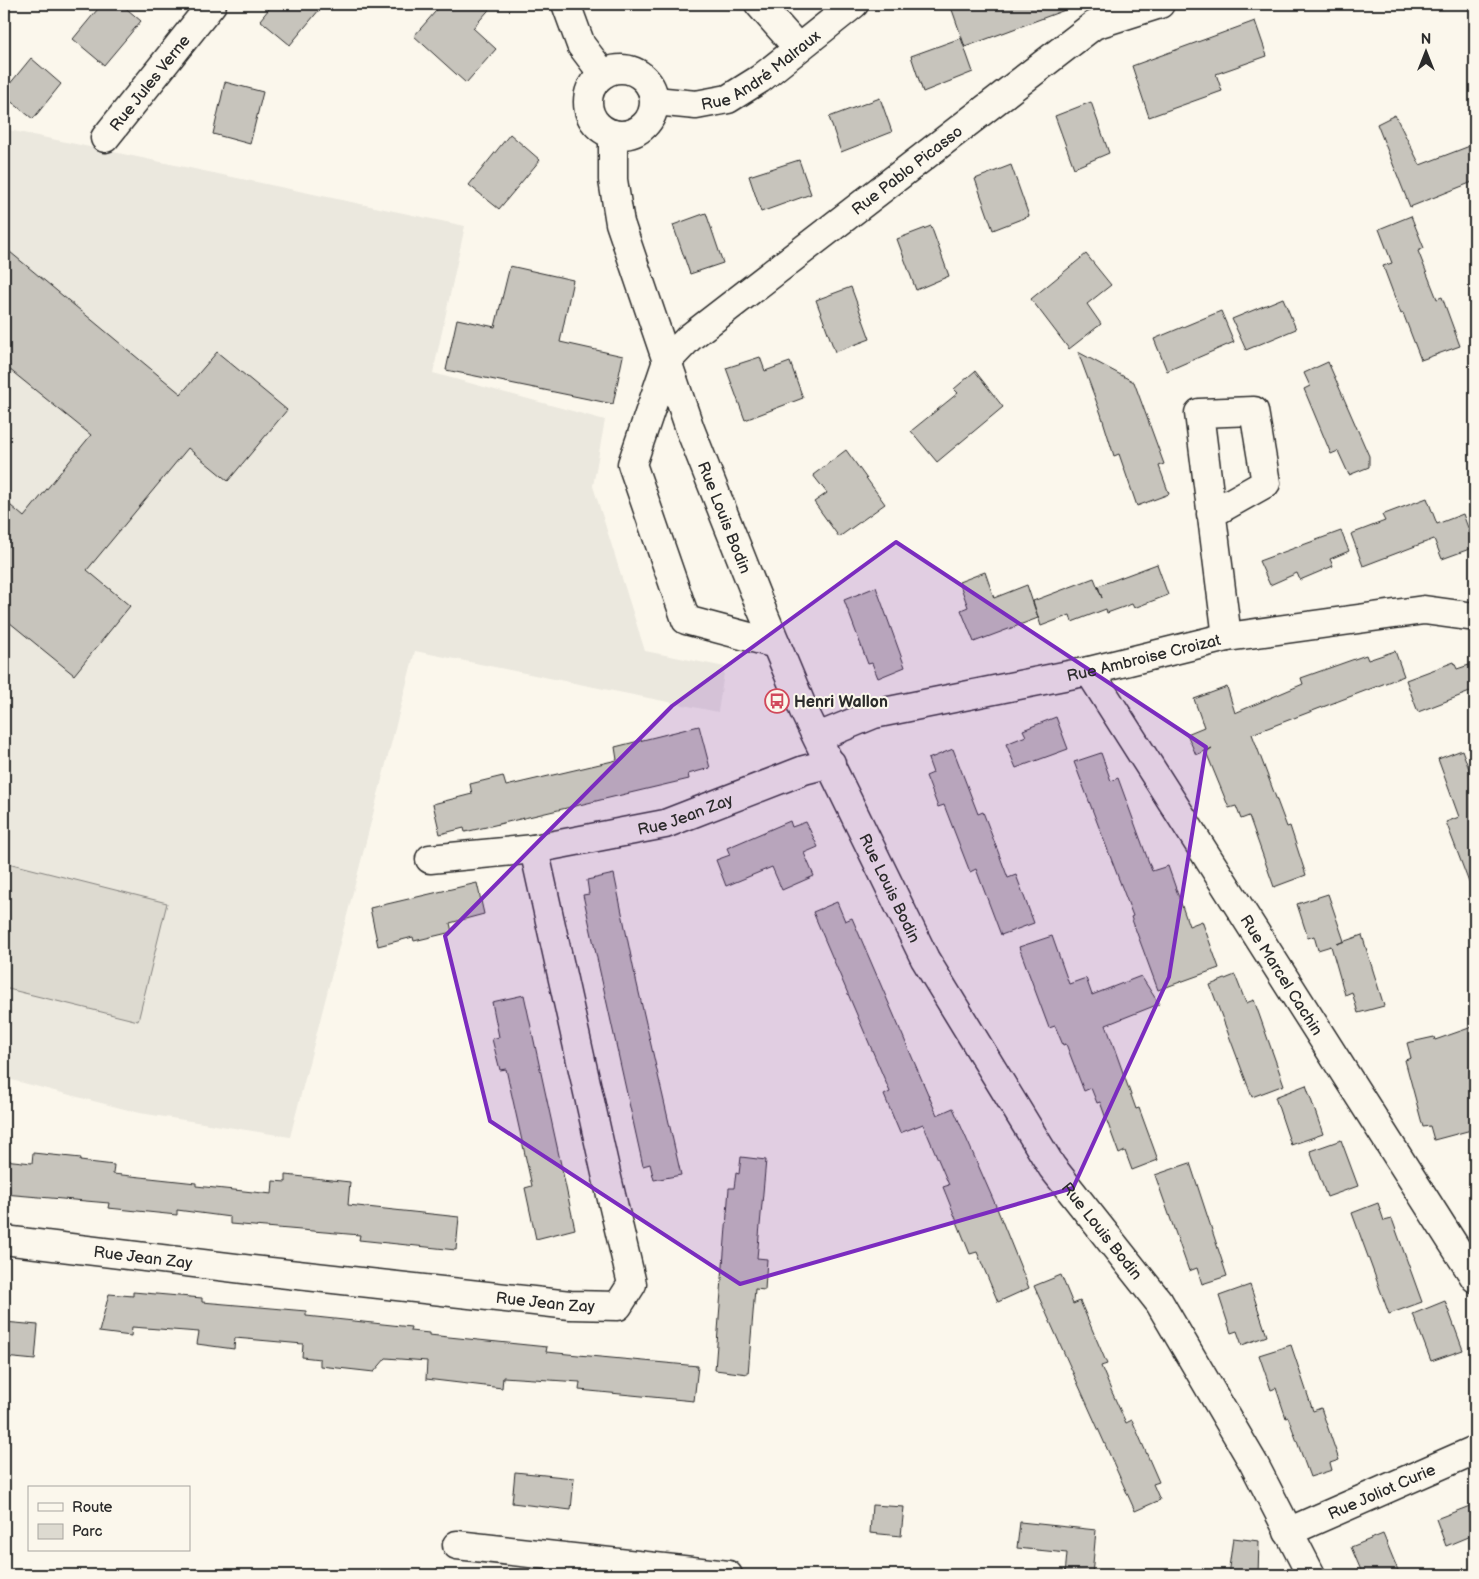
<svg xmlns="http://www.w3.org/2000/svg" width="1479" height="1579" viewBox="0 0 1479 1579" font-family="'Balsamiq Sans',sans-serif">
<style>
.built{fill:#ebe8de}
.green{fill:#dddad0;stroke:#84827e}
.building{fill:#c7c4bc;stroke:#2b2b2b}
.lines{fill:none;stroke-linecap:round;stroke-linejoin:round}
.minor-casing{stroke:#2b2b2b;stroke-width:31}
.minor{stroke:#fbf7ec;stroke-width:28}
.marked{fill:#7b2cbf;fill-opacity:0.2;stroke:#7b2cbf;stroke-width:4;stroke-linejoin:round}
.labels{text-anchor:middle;stroke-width:4;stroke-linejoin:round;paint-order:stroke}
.street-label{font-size:16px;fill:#2b2b2b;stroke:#fbf7ec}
.poi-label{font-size:16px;font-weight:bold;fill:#2b2b2b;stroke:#fbf7ec;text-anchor:start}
</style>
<rect width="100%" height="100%" fill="#fbf7ec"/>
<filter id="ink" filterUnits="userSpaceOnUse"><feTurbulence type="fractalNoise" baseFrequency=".02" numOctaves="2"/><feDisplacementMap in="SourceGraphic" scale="10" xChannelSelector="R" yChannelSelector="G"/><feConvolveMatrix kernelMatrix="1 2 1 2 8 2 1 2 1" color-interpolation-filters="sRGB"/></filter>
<g filter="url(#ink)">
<path class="built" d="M 4,129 L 465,226 L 433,373 L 605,420 L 593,486 L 645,651 L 725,667 L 718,712 L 415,651 L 290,1137 L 140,1113 L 4,1078 Z"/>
<path class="green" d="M 4,862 L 167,903 L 138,1021 L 4,988 Z"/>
<path class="building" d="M 102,4 L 121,4 L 141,21 L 104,65 L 73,39 Z
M 273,4 L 324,4 L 290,45 L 260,20 Z
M 442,4 L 494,4 L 473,28 L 496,49 L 466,83 L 414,36 Z
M 950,4 L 1072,4 L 1073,7 L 965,47 Z
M 1255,21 L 1267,56 L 1216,74 L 1222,91 L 1149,117 L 1132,66 Z
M 961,38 L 973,72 L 923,92 L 911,56 Z
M 31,58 L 61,84 L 33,119 L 4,96 L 4,91 Z
M 225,82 L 263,92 L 250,144 L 213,134 Z
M 880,98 L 892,132 L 841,152 L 829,117 Z
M 1091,102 L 1109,153 L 1074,168 L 1055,116 Z
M 1395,115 L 1420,165 L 1475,144 L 1475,181 L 1410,207 L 1377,124 Z
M 510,134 L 540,160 L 499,209 L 469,185 Z
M 799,160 L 811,194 L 761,212 L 749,176 Z
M 1011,165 L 1029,216 L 993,230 L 975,179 Z
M 706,213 L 723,263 L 690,274 L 673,225 Z
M 1411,216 L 1424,248 L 1418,251 L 1437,299 L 1442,297 L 1460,346 L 1421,360 L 1403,313 L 1401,314 L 1383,266 L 1392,263 L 1379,229 Z
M 931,226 L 949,276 L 916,290 L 897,239 Z
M 4,247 L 181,394 L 217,352 L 287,410 L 228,481 L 188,448 L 87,570 L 130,606 L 74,675 L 4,618 L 4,500 L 24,517 L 91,435 L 4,365 Z
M 1086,254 L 1111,285 L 1087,304 L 1101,324 L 1069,349 L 1031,299 Z
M 510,266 L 573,280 L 560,342 L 623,356 L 613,404 L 446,370 L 457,319 L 495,327 Z
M 851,287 L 870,339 L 835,352 L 816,300 Z
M 1283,298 L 1296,329 L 1246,350 L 1232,319 Z
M 1221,311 L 1234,342 L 1167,371 L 1154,339 Z
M 1078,352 L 1134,382 L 1164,464 L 1159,466 L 1169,494 L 1137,506 L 1119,454 L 1114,456 L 1101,414 Z
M 760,357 L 765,371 L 790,362 L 803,398 L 745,420 L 726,368 Z
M 1328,362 L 1369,456 L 1369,467 L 1349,475 L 1338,451 L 1331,454 L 1304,389 L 1310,386 L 1304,373 Z
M 975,371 L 1003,407 L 937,462 L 911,431 L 958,393 L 954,389 Z
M 846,450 L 885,504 L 839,537 L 814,502 L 827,493 L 813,475 Z
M 1427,498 L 1437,524 L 1463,514 L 1475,547 L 1442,559 L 1434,539 L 1363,566 L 1351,534 L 1385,521 L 1382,515 Z
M 1341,531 L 1349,551 L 1330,559 L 1333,566 L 1300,580 L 1297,573 L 1270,585 L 1259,561 Z
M 1157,564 L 1168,595 L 1134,608 L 1132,604 L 1107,613 L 1106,609 L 1072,622 L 1070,615 L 1041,626 L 1033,601 L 1094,578 L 1102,598 L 1098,586 Z
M 985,572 L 994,598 L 1027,585 L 1038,618 L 974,642 L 961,610 L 968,607 L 959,582 Z
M 876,587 L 905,667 L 878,678 L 872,663 L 868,664 L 844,600 Z
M 1395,651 L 1404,676 L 1252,734 L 1287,827 L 1290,826 L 1306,875 L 1274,887 L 1249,816 L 1241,819 L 1236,806 L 1229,808 L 1206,752 L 1212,748 L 1196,755 L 1187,734 L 1204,727 L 1194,699 L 1227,687 L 1235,713 L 1303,684 L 1301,678 L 1366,655 L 1368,660 Z
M 1454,662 L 1457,669 L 1475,663 L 1475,690 L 1418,712 L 1406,680 Z
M 1056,717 L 1068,749 L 1016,768 L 1006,744 L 1026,736 L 1023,730 Z
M 699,726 L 710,768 L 688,774 L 689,779 L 499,824 L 465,832 L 464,828 L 440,834 L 433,804 L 472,794 L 470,784 L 503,776 L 506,786 L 617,760 L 615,747 Z
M 953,749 L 978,814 L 983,812 L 1008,878 L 1016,875 L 1034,923 L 1001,935 L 976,869 L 970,872 L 944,805 L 938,807 L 926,776 L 933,773 L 928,759 Z
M 1462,750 L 1475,785 L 1475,893 L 1473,893 L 1446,822 L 1459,817 L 1438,759 Z
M 1101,753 L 1111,781 L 1118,778 L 1152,871 L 1168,866 L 1189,926 L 1202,921 L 1219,968 L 1158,990 L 1131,917 L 1133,916 L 1074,762 Z
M 790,821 L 792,827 L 806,822 L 818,847 L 804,853 L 814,876 L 782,890 L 772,867 L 726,886 L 716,860 L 730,855 L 727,848 Z
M 614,874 L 634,971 L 681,1175 L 654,1180 L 650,1164 L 643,1166 L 583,895 L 589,894 L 587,880 Z
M 477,883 L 484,914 L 450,923 L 452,932 L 414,941 L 413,937 L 378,946 L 370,908 Z
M 1328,894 L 1344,941 L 1337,944 L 1362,935 L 1384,1006 L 1358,1013 L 1352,992 L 1345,995 L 1331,946 L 1318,950 L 1314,936 L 1308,938 L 1297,904 Z
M 837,902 L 845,921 L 852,918 L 937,1115 L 953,1108 L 996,1206 L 1029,1288 L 998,1302 L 977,1252 L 970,1254 L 943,1187 L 949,1185 L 923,1124 L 900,1133 L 884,1095 L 890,1092 L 813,912 Z
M 1052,936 L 1069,984 L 1086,978 L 1092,995 L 1141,976 L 1159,1004 L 1106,1025 L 1136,1109 L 1139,1108 L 1158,1160 L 1132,1170 L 1125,1151 L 1119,1154 L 1100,1102 L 1097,1103 L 1091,1088 L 1084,1091 L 1066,1044 L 1063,1045 L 1055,1026 L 1049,1028 L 1019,947 Z
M 1235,975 L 1246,1003 L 1254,1000 L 1284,1085 L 1252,1097 L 1210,985 Z
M 524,995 L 575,1229 L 536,1239 L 525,1188 L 532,1186 L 506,1069 L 500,1070 L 492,1039 L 499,1037 L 492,1002 Z
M 1475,1026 L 1475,1129 L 1434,1140 L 1430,1126 L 1423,1127 L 1405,1060 L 1411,1058 L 1407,1043 L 1434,1037 L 1435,1040 Z
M 1306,1085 L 1323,1134 L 1291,1145 L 1275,1097 Z
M 1341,1140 L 1358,1186 L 1327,1197 L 1310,1151 Z
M 33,1153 L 81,1158 L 80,1161 L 114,1165 L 113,1174 L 196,1183 L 196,1186 L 272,1194 L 273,1181 L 286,1182 L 286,1175 L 350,1182 L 348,1205 L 459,1217 L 456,1250 L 359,1240 L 360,1235 L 230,1224 L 230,1217 L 177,1210 L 177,1215 L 108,1208 L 109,1203 L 4,1194 L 4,1160 L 32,1163 Z
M 741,1157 L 766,1160 L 757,1258 L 767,1259 L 765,1290 L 755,1289 L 748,1374 L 715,1370 L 729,1188 L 734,1188 L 736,1173 L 739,1174 Z
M 1190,1163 L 1227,1276 L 1202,1284 L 1197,1268 L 1189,1271 L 1155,1175 Z
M 1378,1203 L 1384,1221 L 1392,1219 L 1422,1302 L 1389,1314 L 1352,1213 Z
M 1061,1275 L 1073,1304 L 1080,1301 L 1107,1364 L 1101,1366 L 1111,1390 L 1126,1423 L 1132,1420 L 1159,1482 L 1153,1484 L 1160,1500 L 1135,1511 L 1034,1286 Z
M 1250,1285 L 1267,1336 L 1242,1345 L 1237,1331 L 1231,1333 L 1219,1296 Z
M 133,1292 L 202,1298 L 202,1302 L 306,1311 L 306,1316 L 411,1327 L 410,1331 L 429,1333 L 429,1335 L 547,1347 L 546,1352 L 698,1366 L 694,1401 L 579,1390 L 580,1382 L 503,1377 L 502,1388 L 426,1379 L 427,1361 L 386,1358 L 374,1372 L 320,1366 L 320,1359 L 302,1357 L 303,1344 L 235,1338 L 234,1349 L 197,1344 L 199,1332 L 132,1327 L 131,1336 L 99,1332 L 109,1294 L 133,1296 Z
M 1445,1301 L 1463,1350 L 1431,1361 L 1413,1314 Z
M 4,1322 L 38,1325 L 35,1360 L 4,1357 Z
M 1291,1345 L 1313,1411 L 1321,1408 L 1339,1460 L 1330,1463 L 1332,1470 L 1310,1477 L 1288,1417 L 1286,1418 L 1276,1388 L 1271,1390 L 1259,1355 Z
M 515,1472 L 574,1478 L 571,1510 L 512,1503 Z
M 1475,1504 L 1475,1534 L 1446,1546 L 1436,1519 Z
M 872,1505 L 904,1507 L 901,1536 L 870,1533 Z
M 1020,1522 L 1096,1530 L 1092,1575 L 1065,1575 L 1067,1553 L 1017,1548 Z
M 1383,1534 L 1400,1575 L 1363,1575 L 1351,1547 Z
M 1233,1538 L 1259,1541 L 1258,1575 L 1228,1575 Z"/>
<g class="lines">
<g class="minor-casing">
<g id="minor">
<path d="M 566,4 L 581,45 L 603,74"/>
<path d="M 759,4 L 798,48"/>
<circle cx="621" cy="102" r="33"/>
<path id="s1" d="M 655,101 L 696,105 L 728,99 L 760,79 L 854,4"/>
<path id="s2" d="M 613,134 L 613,180 L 620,223 L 690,429 L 761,608 L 804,711 L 925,959 L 1052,1167 L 1159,1302 L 1254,1464 L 1311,1575"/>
<path id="s3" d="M 105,138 L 212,4"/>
<path d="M 1211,514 L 1266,483 L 1254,411 L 1199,413 L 1227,637"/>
<path id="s4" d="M 776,644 L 686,620 L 632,464 L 667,361 L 689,338 L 1094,25 L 1160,4"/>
<path id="s5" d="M 1089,671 L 1475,1278"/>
<path id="s6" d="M 818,737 L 874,714 L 1089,671 L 1227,637 L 1424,610 L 1475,617"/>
<path d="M 430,859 L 534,849"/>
<path id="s7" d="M 4,1240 L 252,1270 L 570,1305 L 618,1306 L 632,1284 L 607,1178 L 534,849 L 665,824 L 804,770 L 831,763"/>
<path id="s8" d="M 1288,1532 L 1475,1450"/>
<path d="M 457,1545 L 728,1575"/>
</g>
</g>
<use href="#minor" class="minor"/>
</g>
</g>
<path class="marked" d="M 896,542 L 1206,747 L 1169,977 L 1073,1188 L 740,1284 L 490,1121 L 445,936 L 672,706 Z"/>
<defs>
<g id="bus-ring" transform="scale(1.25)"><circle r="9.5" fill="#fbf7ec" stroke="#d1495b" stroke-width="1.5"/><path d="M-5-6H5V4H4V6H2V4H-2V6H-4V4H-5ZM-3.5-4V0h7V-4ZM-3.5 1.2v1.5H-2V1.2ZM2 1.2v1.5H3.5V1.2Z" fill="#d1495b"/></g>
</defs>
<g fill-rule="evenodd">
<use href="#bus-ring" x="777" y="701"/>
</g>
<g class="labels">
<g class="street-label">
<text dy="6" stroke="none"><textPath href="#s1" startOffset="116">Rue André Malraux</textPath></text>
<text dy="6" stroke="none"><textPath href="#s3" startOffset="71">Rue Jules Verne</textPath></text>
<text dy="6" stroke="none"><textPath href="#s4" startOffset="674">Rue Pablo Picasso</textPath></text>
<text dy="6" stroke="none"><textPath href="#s2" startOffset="402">Rue Louis Bodin</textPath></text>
<text dy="6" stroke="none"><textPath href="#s6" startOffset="336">Rue Ambroise Croizat</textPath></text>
<text dy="6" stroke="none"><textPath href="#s7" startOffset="1245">Rue Jean Zay</textPath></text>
<text dy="6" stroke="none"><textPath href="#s2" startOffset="808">Rue Louis Bodin</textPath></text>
<text dy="6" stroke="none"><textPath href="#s5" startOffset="360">Rue Marcel Cachin</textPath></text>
<text dy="6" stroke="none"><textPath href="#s2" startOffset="1212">Rue Louis Bodin</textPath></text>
<text dy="6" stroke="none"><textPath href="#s7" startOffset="140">Rue Jean Zay</textPath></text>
<text dy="6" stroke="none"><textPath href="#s7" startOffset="545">Rue Jean Zay</textPath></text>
<text dy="6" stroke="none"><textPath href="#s8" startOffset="102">Rue Joliot Curie</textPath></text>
</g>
<g class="poi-label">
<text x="794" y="707">Henri Wallon</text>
</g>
</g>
<rect width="1479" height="1579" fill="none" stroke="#fbf7ec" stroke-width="20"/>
<rect x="10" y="10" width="1459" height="1559" fill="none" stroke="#2b2b2b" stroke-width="2" filter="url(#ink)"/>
<rect x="28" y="1486" width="162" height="65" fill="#fbf7ec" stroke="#a8a59f"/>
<rect x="38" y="1503" width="25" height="8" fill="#fbf7ec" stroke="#a8a59f"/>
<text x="72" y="1512" font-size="15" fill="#2b2b2b">Route</text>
<rect x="38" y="1524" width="25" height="15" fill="#dddad0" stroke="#a8a59f"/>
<text x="72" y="1536" font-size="15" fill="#2b2b2b">Parc</text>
<g transform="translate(1426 52)" stroke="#fbf7ec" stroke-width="4" paint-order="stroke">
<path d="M0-4L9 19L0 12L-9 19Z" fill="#2b2b2b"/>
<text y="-8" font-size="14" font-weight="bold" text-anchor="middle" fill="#2b2b2b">N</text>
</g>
</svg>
